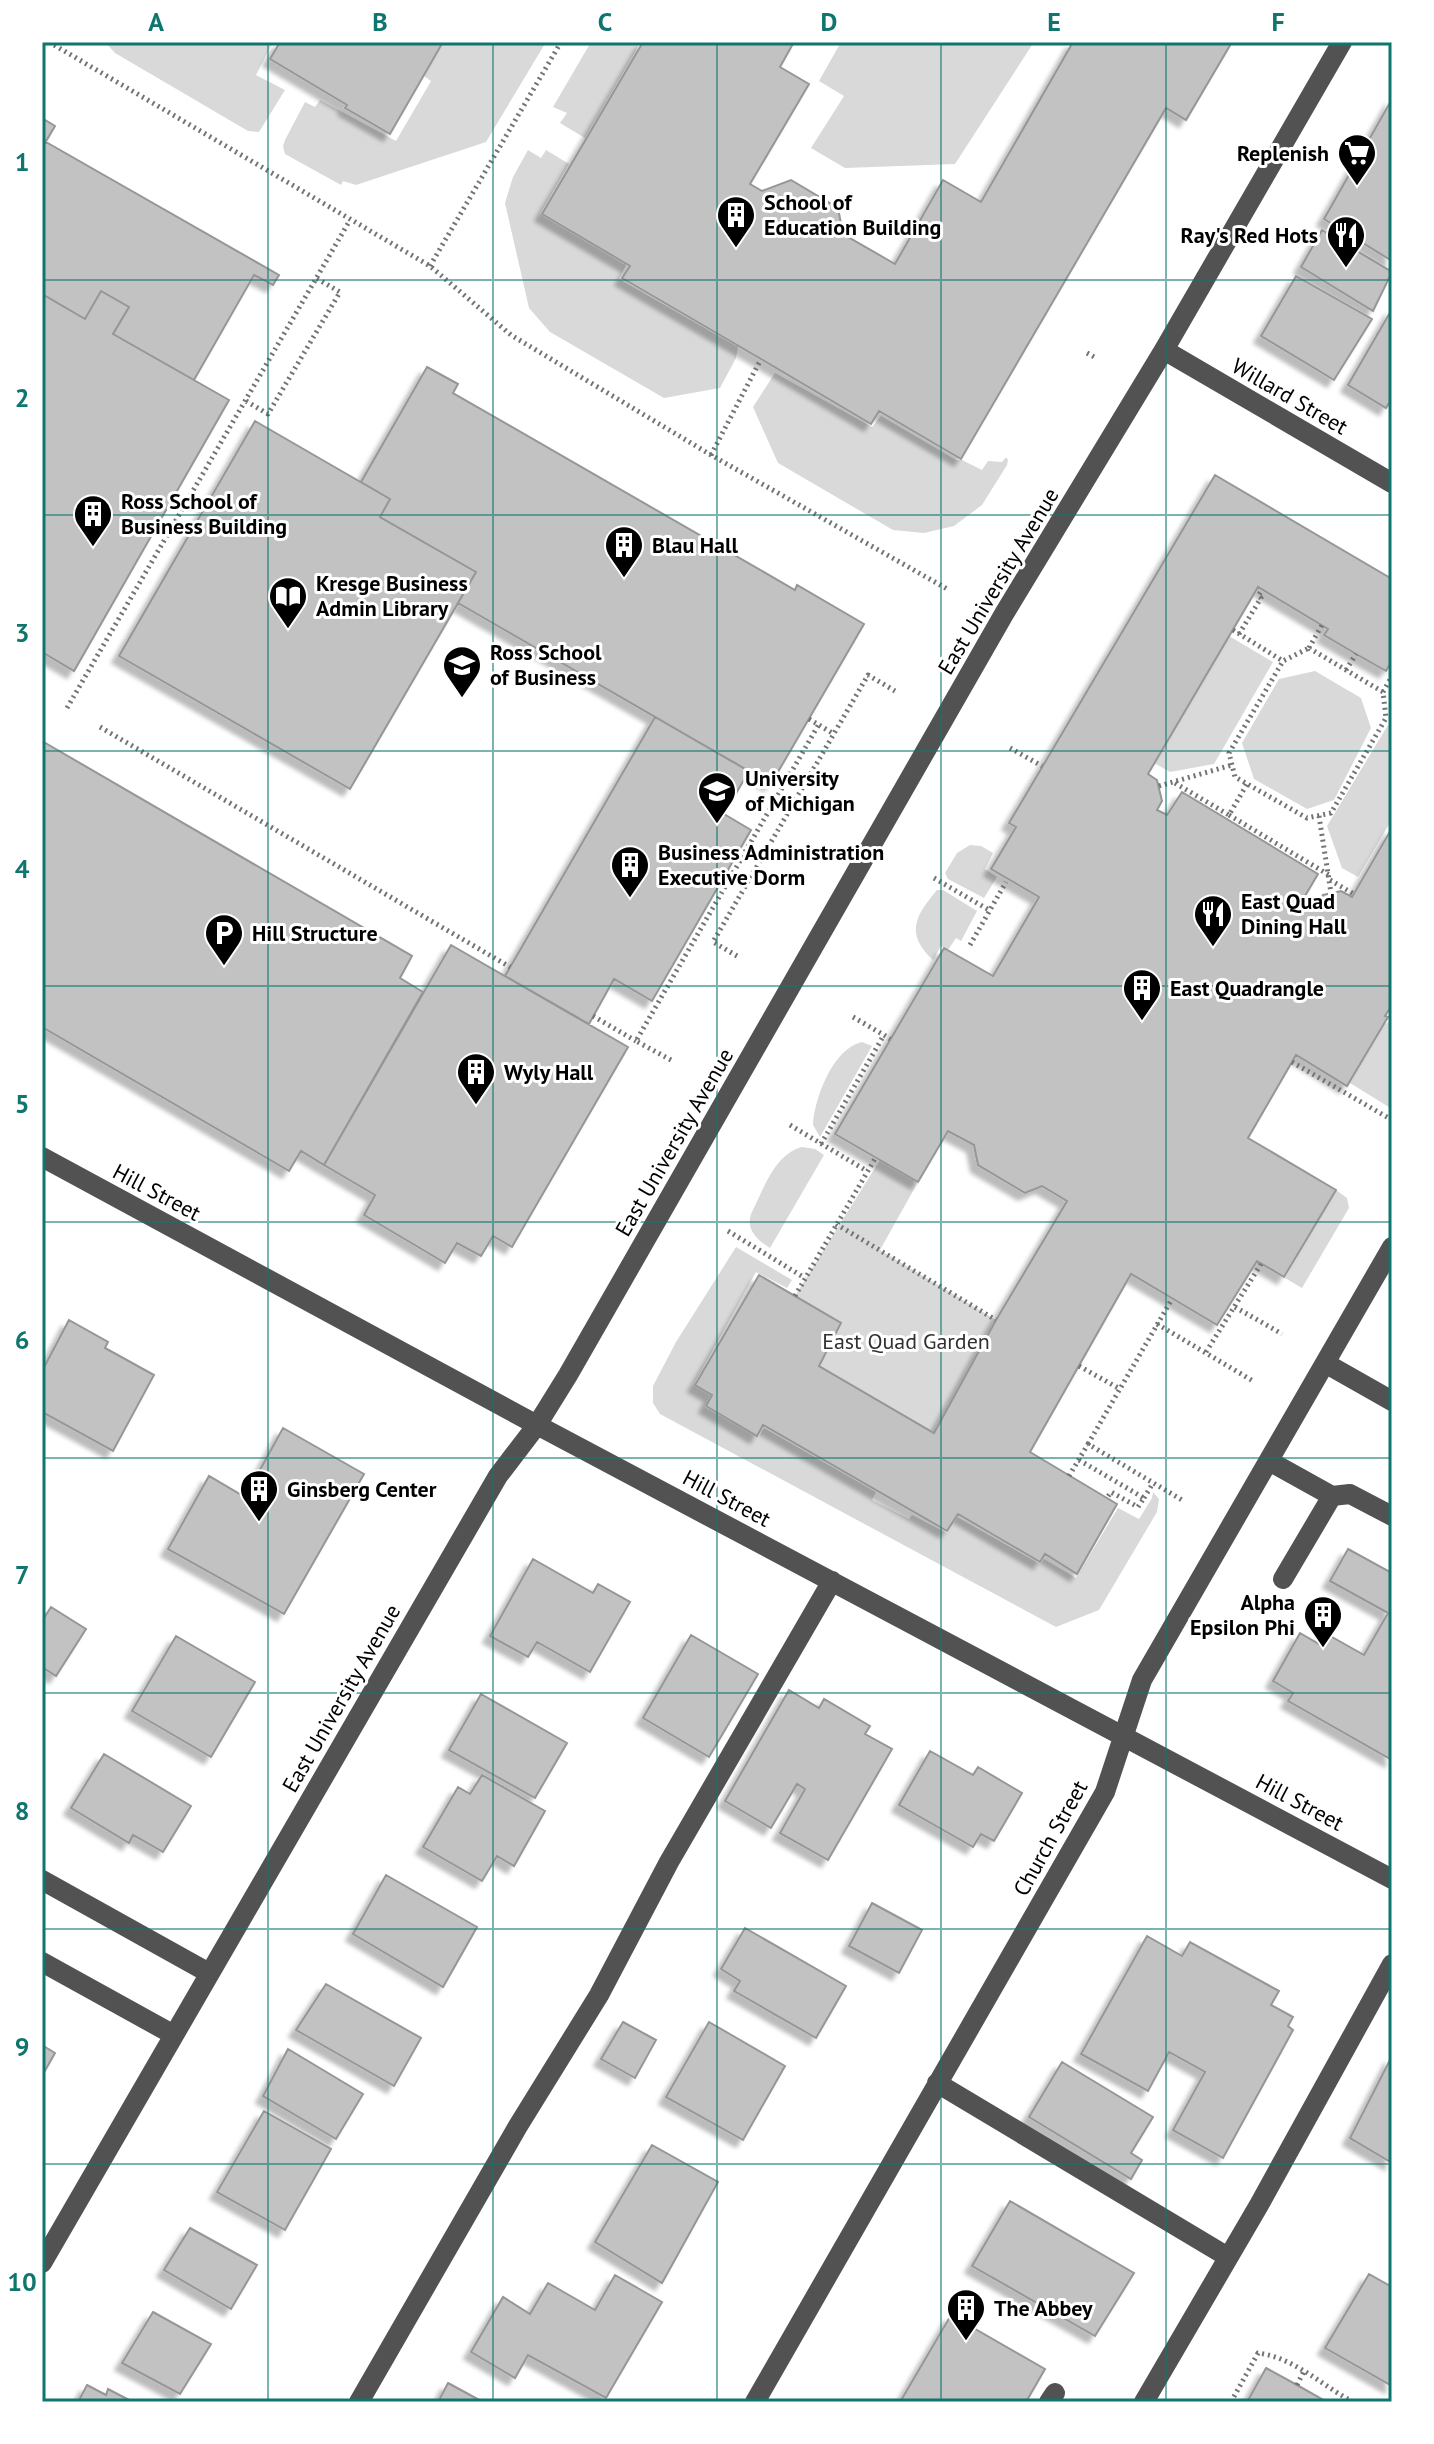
<svg xmlns="http://www.w3.org/2000/svg" width="1434" height="2444" viewBox="0 0 1434 2444" font-family="'PT Sans',sans-serif">
<style>
.green{fill:#d9d9d9}
.building{fill:#c2c2c2;stroke:#969696;stroke-width:2;filter:url(#shadow)}
.lines{fill:none;stroke-linecap:round;stroke-linejoin:round}
.path{stroke:#747474;stroke-width:5;stroke-dasharray:2 4;stroke-linecap:butt}
.minor{stroke:#525252;stroke-width:20}
.grid{fill:none;stroke:#0f766e;stroke-width:2;stroke-opacity:0.55}
.labels{text-anchor:middle;stroke-width:6;stroke-linejoin:round;paint-order:stroke}
.poi-label{font-size:22px;font-weight:bold;fill:#000;stroke:#fff;text-anchor:start}
.street-label{font-size:22px;fill:#000;stroke:#fff}
.park-label{font-size:22px;fill:#303030;stroke:#fff}
.neatline{fill:none;stroke:#0f766e;stroke-width:3}
.grid-label{font-size:26px;text-anchor:middle;font-weight:bold;fill:#0f766e}
</style>
<defs>
<filter id="shadow"><feDropShadow dx="-7" dy="7" stdDeviation="2" flood-color="#0004"/></filter>
</defs>
<rect width="100%" height="100%" fill="#fff"/>
<path class="green" d="M 105,42 L 273,42 L 256,75 L 285,90 L 259,132 L 248,131 L 115,53 Z
M 444,42 L 546,42 L 486,142 L 356,185 L 343,181 L 341,185 L 285,154 L 283,146 L 285,140 L 305,102 L 315,107 L 320,100 L 396,141 L 431,81 L 424,76 Z
M 591,42 L 641,42 L 585,138 L 560,123 L 567,113 L 553,107 Z
M 841,42 L 1034,42 L 955,164 L 845,168 L 811,148 L 844,96 L 819,81 Z
M 528,150 L 541,158 L 546,150 L 569,164 L 540,214 L 626,265 L 619,279 L 738,347 L 736,358 L 720,388 L 664,398 L 550,332 L 529,308 L 505,203 L 513,177 Z
M 775,373 L 872,427 L 881,416 L 956,460 L 962,460 L 982,470 L 988,461 L 1002,462 L 1006,457 L 1008,460 L 1007,465 L 982,505 L 954,526 L 924,533 L 893,530 L 778,463 L 753,407 Z
M 1229,636 L 1273,662 L 1214,764 L 1170,772 L 1154,763 Z
M 1315,671 L 1361,698 L 1371,728 L 1334,800 L 1307,809 L 1254,779 L 1242,743 L 1279,679 Z
M 1388,725 L 1392,727 L 1392,819 L 1358,877 L 1342,868 L 1327,826 Z
M 970,845 L 981,846 L 993,853 L 985,869 L 997,877 L 984,898 L 948,879 L 945,873 L 957,853 Z
M 937,890 L 943,890 L 977,911 L 961,941 L 956,938 L 948,950 L 941,946 L 933,960 C 905,934 915,916 937,890 Z
M 1392,1020 L 1392,1109 L 1350,1083 L 1385,1024 Z
M 862,1042 L 872,1046 L 820,1137 L 813,1125 C 814,1099 833,1048 862,1042 Z
M 802,1147 L 815,1149 L 824,1155 L 770,1248 C 757,1240 746,1230 751,1214 C 763,1191 774,1154 802,1147 Z
M 880,1160 L 918,1182 L 880,1250 L 996,1320 L 934,1433 L 819,1366 L 841,1324 L 795,1296 Z
M 1336,1190 L 1347,1198 L 1349,1208 L 1302,1288 L 1285,1278 Z
M 736,1247 L 792,1280 L 787,1288 L 756,1272 L 694,1384 L 711,1395 L 705,1407 L 758,1437 L 764,1428 L 876,1492 L 872,1500 L 909,1519 L 912,1515 L 947,1533 L 957,1517 L 1040,1564 L 1044,1559 L 1076,1578 L 1118,1508 L 1139,1519 L 1152,1498 L 1153,1492 L 1159,1499 L 1157,1512 L 1099,1610 L 1056,1627 L 660,1414 L 653,1403 L 653,1386 L 676,1342 Z"/>
<path class="building" d="M 280,42 L 443,42 L 390,134 L 345,108 L 347,105 L 270,59 Z
M 643,42 L 794,42 L 780,67 L 809,84 L 750,184 L 762,191 L 791,180 L 838,208 L 843,234 L 895,264 L 943,180 L 981,202 L 1073,42 L 1232,42 L 1186,120 L 1166,108 L 961,459 L 879,411 L 871,424 L 761,359 L 622,278 L 630,266 L 542,214 Z
M 1392,99 L 1392,261 L 1324,219 Z
M 42,118 L 55,126 L 42,148 Z
M 46,142 L 279,275 L 273,285 L 254,275 L 194,380 L 113,334 L 129,307 L 101,291 L 85,319 L 42,294 L 42,148 Z
M 1322,230 L 1392,272 L 1373,311 L 1301,267 Z
M 1296,276 L 1372,319 L 1334,380 L 1261,336 Z
M 101,291 L 129,307 L 113,334 L 229,400 L 74,671 L 42,652 L 42,294 L 85,319 Z
M 1392,309 L 1392,398 L 1386,408 L 1348,385 Z
M 427,367 L 458,384 L 453,393 L 795,590 L 797,585 L 864,624 L 771,784 L 458,603 L 476,572 L 380,517 L 390,499 L 361,482 Z
M 255,421 L 390,499 L 380,517 L 476,572 L 350,789 L 119,656 Z
M 1215,475 L 1392,579 L 1392,665 L 1390,664 L 1386,671 L 1356,654 L 1324,635 L 1328,629 L 1258,587 L 1148,774 L 1157,780 L 1162,801 L 1157,810 L 1167,815 L 1182,792 L 1318,874 L 1305,896 L 1318,904 L 1323,895 L 1341,891 L 1352,897 L 1392,828 L 1392,1005 L 1385,1016 L 1388,1017 L 1347,1086 L 1296,1055 L 1248,1138 L 1336,1190 L 1284,1277 L 1257,1261 L 1217,1325 L 1131,1274 L 1030,1452 L 1117,1504 L 1077,1574 L 1045,1554 L 1040,1562 L 958,1514 L 947,1531 L 763,1425 L 757,1436 L 706,1406 L 712,1395 L 695,1385 L 759,1275 L 841,1323 L 819,1366 L 934,1433 L 996,1320 L 1067,1201 L 1042,1186 L 1025,1193 L 978,1165 L 974,1145 L 948,1131 L 918,1182 L 835,1134 L 944,948 L 993,976 L 1039,897 L 991,869 L 1016,827 L 1009,823 Z
M 655,717 L 749,771 L 724,814 L 751,830 L 652,1001 L 614,979 L 589,1024 L 505,976 Z
M 42,741 L 412,956 L 400,978 L 423,992 L 324,1165 L 301,1151 L 289,1171 L 42,1027 Z
M 451,945 L 628,1047 L 512,1247 L 493,1236 L 481,1256 L 457,1243 L 445,1263 L 364,1215 L 375,1195 L 324,1165 Z
M 69,1320 L 108,1342 L 105,1348 L 154,1375 L 113,1451 L 42,1412 L 42,1371 Z
M 283,1428 L 364,1474 L 284,1614 L 168,1549 L 209,1476 L 245,1497 Z
M 1348,1549 L 1392,1573 L 1392,1760 L 1288,1701 L 1293,1693 L 1273,1681 L 1300,1633 L 1319,1644 L 1325,1633 L 1364,1655 L 1388,1613 L 1330,1581 Z
M 533,1559 L 593,1593 L 598,1584 L 630,1602 L 590,1672 L 537,1642 L 528,1657 L 490,1636 Z
M 51,1607 L 86,1629 L 56,1676 L 42,1667 L 42,1621 Z
M 691,1635 L 758,1674 L 709,1757 L 643,1718 Z
M 176,1636 L 255,1682 L 211,1757 L 132,1711 Z
M 789,1690 L 819,1708 L 824,1699 L 870,1726 L 865,1734 L 892,1749 L 828,1860 L 780,1833 L 805,1789 L 797,1784 L 771,1828 L 725,1801 Z
M 481,1694 L 567,1743 L 535,1798 L 449,1750 Z
M 930,1751 L 973,1775 L 978,1767 L 1022,1793 L 994,1841 L 981,1834 L 973,1847 L 899,1805 Z
M 104,1754 L 191,1806 L 163,1852 L 133,1835 L 129,1843 L 71,1808 Z
M 482,1775 L 545,1811 L 514,1866 L 497,1856 L 482,1881 L 423,1847 L 458,1787 L 470,1794 Z
M 386,1875 L 477,1927 L 443,1987 L 353,1934 Z
M 872,1903 L 922,1930 L 899,1973 L 849,1946 Z
M 745,1928 L 846,1986 L 816,2038 L 734,1991 L 740,1981 L 721,1969 Z
M 1147,1936 L 1182,1956 L 1190,1942 L 1279,1991 L 1271,2005 L 1293,2017 L 1288,2026 L 1293,2030 L 1223,2158 L 1173,2130 L 1205,2072 L 1169,2052 L 1148,2091 L 1081,2054 Z
M 326,1984 L 421,2038 L 394,2086 L 296,2030 Z
M 623,2022 L 656,2040 L 635,2078 L 601,2059 Z
M 709,2022 L 785,2066 L 743,2140 L 666,2097 Z
M 42,2045 L 55,2053 L 42,2076 Z
M 288,2049 L 363,2094 L 336,2139 L 263,2096 Z
M 1392,2056 L 1392,2163 L 1350,2138 Z
M 1062,2062 L 1153,2117 L 1131,2153 L 1142,2160 L 1131,2179 L 1029,2117 Z
M 264,2111 L 331,2149 L 285,2230 L 217,2192 Z
M 652,2145 L 718,2182 L 662,2283 L 595,2242 Z
M 1010,2201 L 1134,2273 L 1095,2336 L 972,2266 Z
M 190,2228 L 257,2265 L 231,2309 L 164,2270 Z
M 1369,2274 L 1392,2287 L 1392,2386 L 1325,2348 Z
M 615,2275 L 662,2302 L 606,2398 L 528,2355 L 515,2378 L 471,2352 L 503,2297 L 530,2314 L 548,2283 L 595,2310 Z
M 153,2312 L 211,2344 L 180,2394 L 122,2363 Z
M 951,2315 L 1045,2369 L 1026,2402 L 900,2402 Z
M 1266,2368 L 1297,2385 L 1327,2402 L 1247,2402 Z
M 448,2383 L 483,2402 L 438,2402 Z
M 87,2385 L 106,2395 L 108,2389 L 133,2402 L 78,2402 Z"/>
<g class="lines">
<path class="path" d="M 49,42 L 430,266 L 511,335 L 711,455 L 949,590
M 430,266 L 561,42
M 1087,353 L 1096,358
M 246,401 L 268,414 L 340,292 L 316,278
M 711,455 L 761,359
M 1233,630 L 1283,661
M 1239,634 L 1261,598 L 1258,596 L 1262,590
M 1309,648 L 1383,692 L 1386,718 L 1331,813 L 1307,818 L 1235,777 L 1229,753 L 1283,661 Z
M 1309,648 L 1322,625
M 1346,670 L 1356,654
M 1383,692 L 1392,676
M 67,708 L 350,220
M 809,719 L 834,734
M 100,727 L 510,967
M 1010,748 L 1042,766
M 1175,783 L 1229,815 L 1247,784
M 1159,786 L 1232,765
M 1229,815 L 1329,875
M 1319,816 L 1331,893
M 934,878 L 989,910
M 1330,880 L 1354,894
M 970,945 L 1006,882
M 737,956 L 713,942 L 868,675 L 895,691
M 593,1016 L 636,1041
M 853,1017 L 884,1035
M 671,1060 L 636,1041 L 819,724
M 1292,1062 L 1392,1120
M 790,1125 L 867,1171
M 821,1144 L 884,1035 L 890,1039
M 836,1224 L 996,1320
M 728,1231 L 805,1278
M 795,1296 L 876,1157
M 1235,1307 L 1282,1334
M 1157,1324 L 1253,1381
M 1206,1352 L 1261,1264
M 1079,1366 L 1120,1389
M 1088,1444 L 1172,1299
M 1079,1460 L 1144,1498 L 1138,1507 L 1111,1492 L 1107,1498
M 1069,1476 L 1088,1444 L 1182,1500
M 1144,1498 L 1153,1483
M 1297,2385 L 1304,2371
M 1231,2402 L 1258,2353 C 1295,2358 1321,2385 1353,2402"/>
<path class="minor" d="M 1164,350 L 1392,483
M 42,1157 L 537,1425 L 1392,1879
M 1325,1363 L 1392,1401
M 1269,1461 L 1332,1496 L 1283,1579
M 1332,1496 L 1350,1494 L 1392,1516
M 42,1880 L 209,1973
M 42,1962 L 174,2035
M 937,2083 L 1228,2257
M 42,2263 L 498,1476 L 537,1425 L 568,1375 L 1004,614 L 1164,350 L 1342,42
M 359,2402 L 518,2126 L 599,1995 L 669,1862 L 832,1581
M 755,2402 L 1105,1792 L 1142,1680 L 1392,1247
M 1049,2402 L 1055,2393
M 1144,2402 L 1259,2205 L 1392,1964"/>
</g>
<path class="grid" d="M 268,42 L 268,2402M 493,42 L 493,2402M 717,42 L 717,2402M 941,42 L 941,2402M 1166,42 L 1166,2402M 42,280 L 1392,280M 42,515 L 1392,515M 42,751 L 1392,751M 42,986 L 1392,986M 42,1222 L 1392,1222M 42,1458 L 1392,1458M 42,1693 L 1392,1693M 42,1929 L 1392,1929M 42,2164 L 1392,2164"/>
<defs>
<g id="supermarket-pin" transform="scale(2)"><path d="M0 17L-7.5 6A9.5 9.5 0 1 1 7.5 6Z" fill="#000" stroke="#fff"/><path d="M-6-5.5h2.5l.6 2H6L4.5 2H-2.5L-4.4-4H-6ZM-1.5 3.2a1.3 1.3 0 1 0 .1 0ZM3 3.2a1.3 1.3 0 1 0 .1 0Z" fill="#fff"/></g>
<g id="building-pin" transform="scale(2)"><path d="M0 17L-7.5 6A9.5 9.5 0 1 1 7.5 6Z" fill="#000" stroke="#fff"/><path d="M-4-6H4V6H1V3H-1V6H-4ZM-2.5-4.3h1.7v1.8h-1.7ZM.8-4.3h1.7v1.8H.8ZM-2.5-1h1.7V.8h-1.7ZM.8-1h1.7V.8H.8Z" fill="#fff"/></g>
<g id="restaurant-pin" transform="scale(2)"><path d="M0 17L-7.5 6A9.5 9.5 0 1 1 7.5 6Z" fill="#000" stroke="#fff"/><path d="M-5-6h1v4h1v-4h1v4h1v-4h1v5L-1.5 .5V6h-2V.5L-5-1ZM5-6V6H3V1.5H1.5Q1.5-4 5-6Z" fill="#fff"/></g>
<g id="library-pin" transform="scale(2)"><path d="M0 17L-7.5 6A9.5 9.5 0 1 1 7.5 6Z" fill="#000" stroke="#fff"/><path d="M-6-4Q-3-5.5-.7-3.5V5Q-3 3-6 4ZM6-4Q3-5.5 .7-3.5V5Q3 3 6 4Z" fill="#fff"/></g>
<g id="university-pin" transform="scale(2)"><path d="M0 17L-7.5 6A9.5 9.5 0 1 1 7.5 6Z" fill="#000" stroke="#fff"/><path d="M0-5L7-2L0 1L-7-2ZM-4 1L0 2.5L4 1V4Q0 6-4 4Z" fill="#fff"/></g>
<g id="parking-pin" transform="scale(2)"><path d="M0 17L-7.5 6A9.5 9.5 0 1 1 7.5 6Z" fill="#000" stroke="#fff"/><path d="M-3.5-5.5H1a3.5 3.5 0 0 1 0 7H-1V5.5H-3.5ZM-1-3.4V-.6H.8a1.4 1.4 0 0 0 0-2.8Z" fill="#fff"/></g>
</defs>
<g fill-rule="evenodd">
<use href="#supermarket-pin" x="1357" y="153"/>
<use href="#building-pin" x="736" y="215"/>
<use href="#restaurant-pin" x="1346" y="235"/>
<use href="#building-pin" x="93" y="514"/>
<use href="#building-pin" x="624" y="545"/>
<use href="#library-pin" x="288" y="596"/>
<use href="#university-pin" x="462" y="665"/>
<use href="#university-pin" x="717" y="791"/>
<use href="#building-pin" x="630" y="865"/>
<use href="#restaurant-pin" x="1213" y="914"/>
<use href="#parking-pin" x="224" y="933"/>
<use href="#building-pin" x="1142" y="988"/>
<use href="#building-pin" x="476" y="1072"/>
<use href="#building-pin" x="259" y="1489"/>
<use href="#building-pin" x="1323" y="1615"/>
<use href="#building-pin" x="966" y="2308"/>
</g>
<g class="labels">
<g class="poi-label">
<text x="1329" y="161" text-anchor="end">Replenish</text>
<text x="764" y="210">School of<tspan x="764" dy="25">Education Building</tspan></text>
<text x="1318" y="243" text-anchor="end">Ray's Red Hots</text>
<text x="121" y="509">Ross School of<tspan x="121" dy="25">Business Building</tspan></text>
<text x="652" y="553">Blau Hall</text>
<text x="316" y="591">Kresge Business<tspan x="316" dy="25">Admin Library</tspan></text>
<text x="490" y="660">Ross School<tspan x="490" dy="25">of Business</tspan></text>
<text x="745" y="786">University<tspan x="745" dy="25">of Michigan</tspan></text>
<text x="658" y="860">Business Administration<tspan x="658" dy="25">Executive Dorm</tspan></text>
<text x="1241" y="909">East Quad<tspan x="1241" dy="25">Dining Hall</tspan></text>
<text x="252" y="941">Hill Structure</text>
<text x="1170" y="996">East Quadrangle</text>
<text x="504" y="1080">Wyly Hall</text>
<text x="287" y="1497">Ginsberg Center</text>
<text x="1295" y="1610" text-anchor="end">Alpha<tspan x="1295" dy="25">Epsilon Phi</tspan></text>
<text x="994" y="2316">The Abbey</text>
</g>
<g class="street-label">
<text transform="translate(1290 396) rotate(30)" y="8">Willard Street</text>
<text transform="translate(998 581) rotate(-59)" y="8">East University Avenue</text>
<text transform="translate(674 1142) rotate(-60)" y="8">East University Avenue</text>
<text transform="translate(157 1192) rotate(28)" y="8">Hill Street</text>
<text transform="translate(727 1498) rotate(28)" y="8">Hill Street</text>
<text transform="translate(341 1698) rotate(-60)" y="8">East University Avenue</text>
<text transform="translate(1300 1802) rotate(28)" y="8">Hill Street</text>
<text transform="translate(1050 1838) rotate(-61)" y="8">Church Street</text>
</g>
<g class="park-label">
<text x="906" y="1349">East Quad Garden</text>
</g>
</g>
<rect width="1434" height="2444" fill="none" stroke="#ffffff" stroke-width="88"/>
<rect x="44" y="44" width="1346" height="2356" class="neatline"/>
<g class="grid-label">
<text x="156" y="31">A</text>
<text x="380" y="31">B</text>
<text x="605" y="31">C</text>
<text x="829" y="31">D</text>
<text x="1054" y="31">E</text>
<text x="1278" y="31">F</text>
<text x="22" y="171">1</text>
<text x="22" y="407">2</text>
<text x="22" y="642">3</text>
<text x="22" y="878">4</text>
<text x="22" y="1113">5</text>
<text x="22" y="1349">6</text>
<text x="22" y="1584">7</text>
<text x="22" y="1820">8</text>
<text x="22" y="2056">9</text>
<text x="22" y="2291">10</text>
</g>
</svg>
